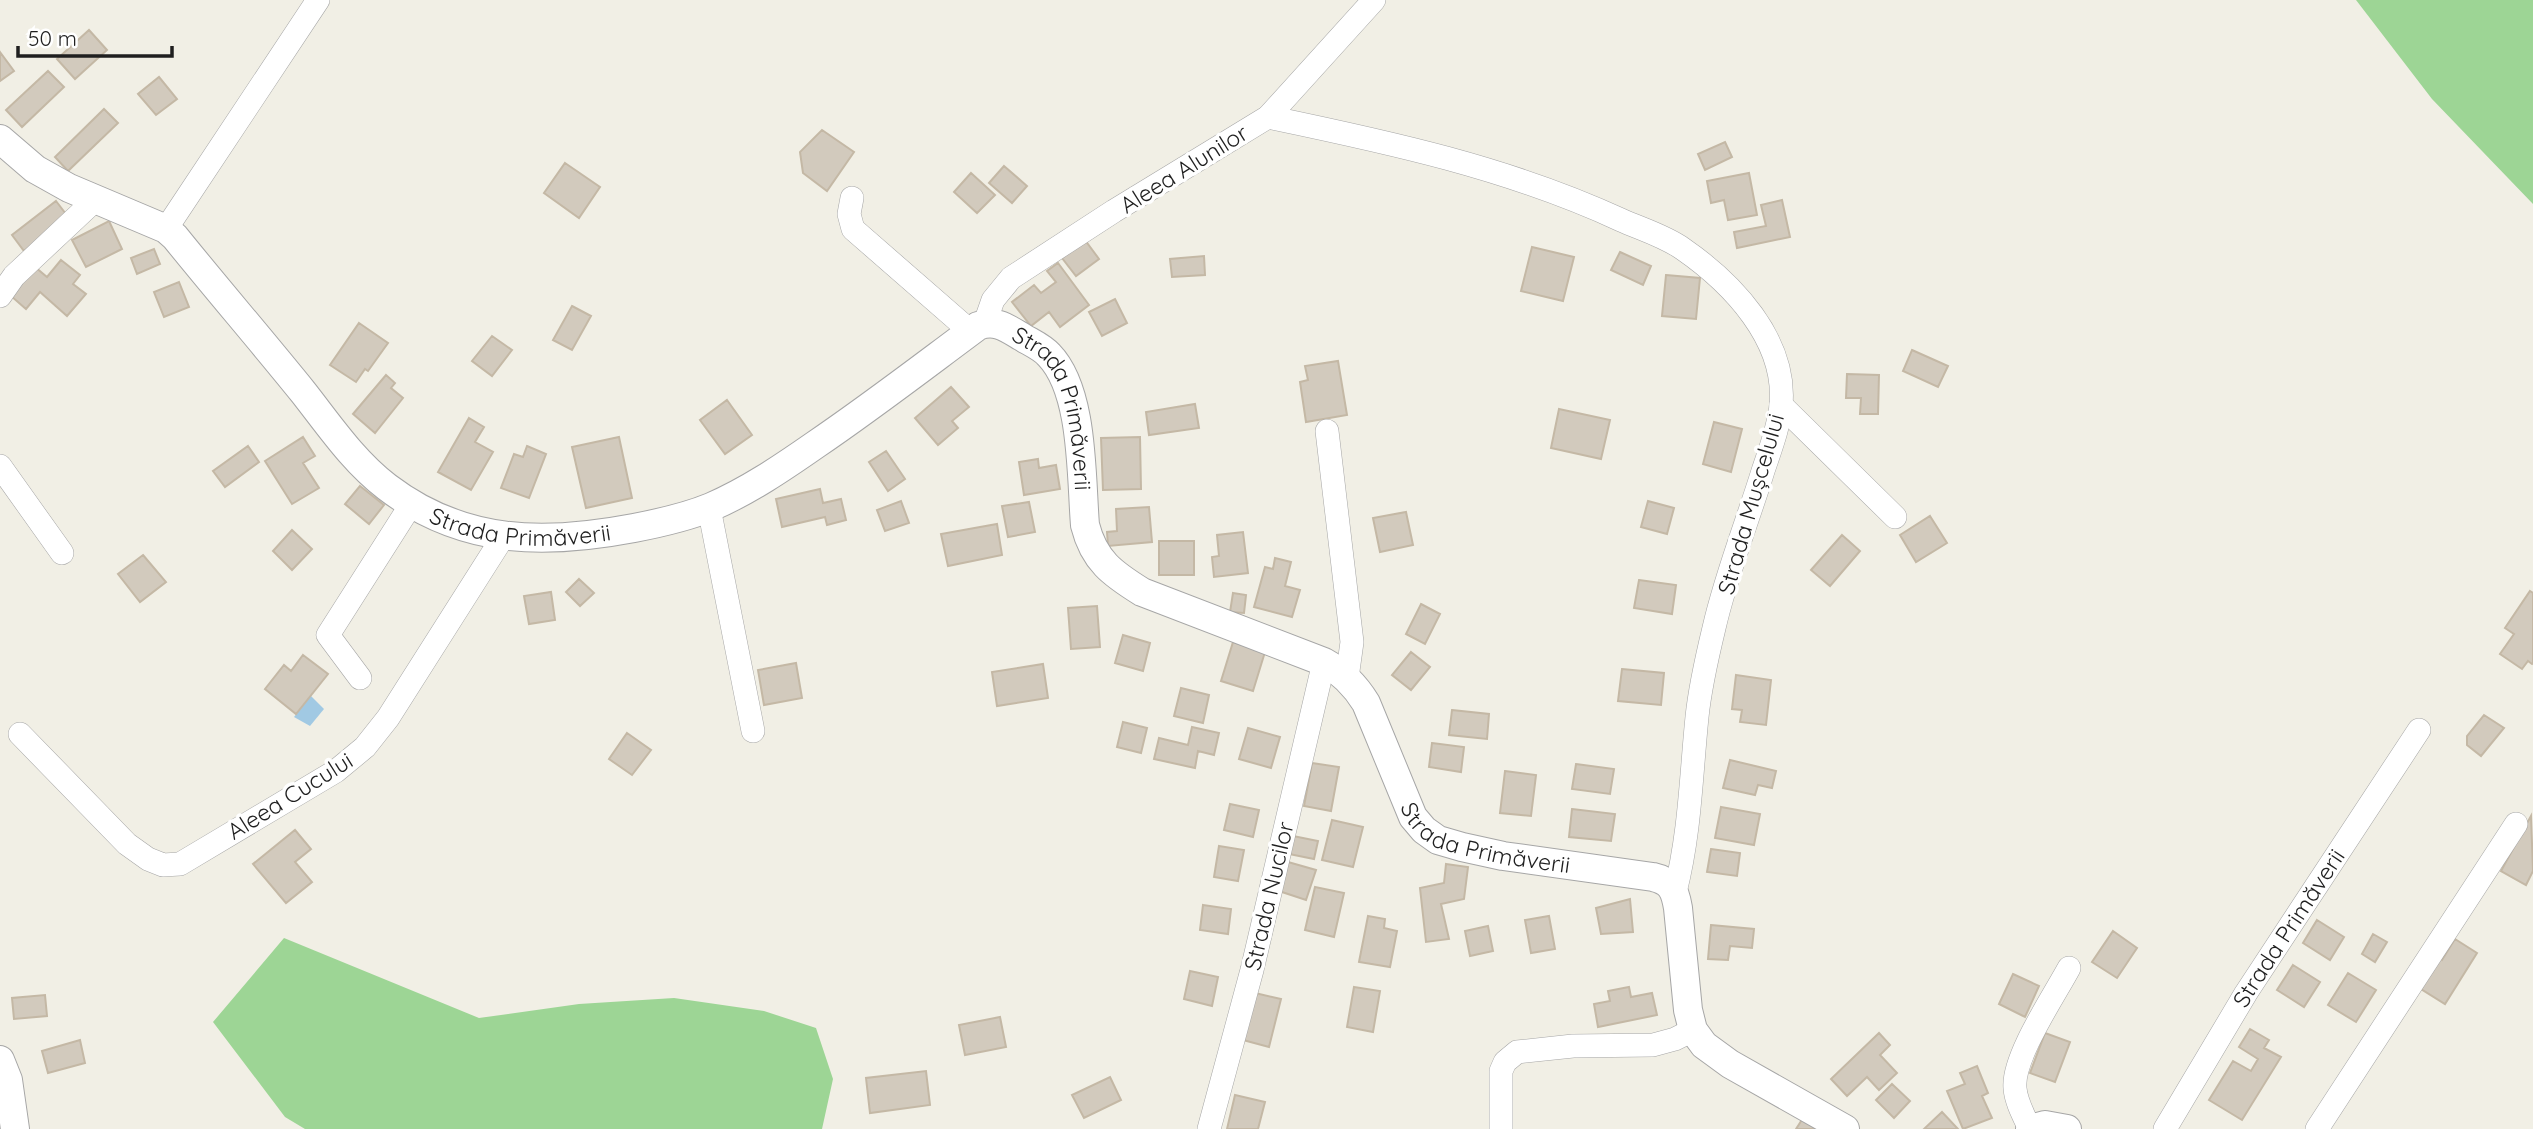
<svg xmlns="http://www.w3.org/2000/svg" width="2533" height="1129" viewBox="0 0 2533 1129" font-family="Quicksand,sans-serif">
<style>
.forest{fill:#9dd595}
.water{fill:#a1c9e3}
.building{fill:#d2cabd;stroke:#c4b8a5;stroke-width:2}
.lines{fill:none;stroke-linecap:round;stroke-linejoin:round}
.minor-casing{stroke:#a6a6a6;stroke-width:24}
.tertiary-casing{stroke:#a6a6a6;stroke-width:30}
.minor{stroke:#fff;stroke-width:23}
.tertiary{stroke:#fff;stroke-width:28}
.labels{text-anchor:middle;stroke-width:7;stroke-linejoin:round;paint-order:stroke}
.street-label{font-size:23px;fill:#1f1f1f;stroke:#fff}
</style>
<rect width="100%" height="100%" fill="#f1efe5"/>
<path class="forest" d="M 2356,0 L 2533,0 L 2533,204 L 2432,99 Z
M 284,938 L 479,1018 L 579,1004 L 674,998 L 764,1011 L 816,1028 L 833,1079 L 822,1129 L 305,1129 L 285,1117 L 213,1022 Z"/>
<path class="water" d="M 311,696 L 324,709 L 310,726 L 294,717 Z"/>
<path class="building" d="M 89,30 L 107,50 L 75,79 L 57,59 Z
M 0,52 L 14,71 L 0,81 Z
M 48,71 L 64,87 L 22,127 L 6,110 Z
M 159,77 L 177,99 L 156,115 L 138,94 Z
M 104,109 L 118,123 L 68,171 L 55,157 Z
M 822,130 L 854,152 L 827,191 L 803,173 L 800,152 Z
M 1725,142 L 1732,157 L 1705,170 L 1698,154 Z
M 565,163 L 600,187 L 579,218 L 544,193 Z
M 1004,166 L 1027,186 L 1012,203 L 989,183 Z
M 971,173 L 995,195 L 977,213 L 954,192 Z
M 1749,173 L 1757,215 L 1728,220 L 1724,200 L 1711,203 L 1707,181 Z
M 1782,200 L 1790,237 L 1737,248 L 1734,232 L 1766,226 L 1761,205 Z
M 56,201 L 69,218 L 24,251 L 12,235 Z
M 109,221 L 122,249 L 86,267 L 72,240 Z
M 1085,240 L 1099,259 L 1076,276 L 1062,258 Z
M 1532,247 L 1574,257 L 1563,301 L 1521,291 Z
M 154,249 L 160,264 L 137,274 L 131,258 Z
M 1620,252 L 1651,266 L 1643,285 L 1611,270 Z
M 1204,256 L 1205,275 L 1172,277 L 1170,259 Z
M 61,260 L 80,275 L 73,284 L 86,294 L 67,316 L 40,292 L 26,309 L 11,296 L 35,267 L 47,277 Z
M 1058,263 L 1089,305 L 1060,327 L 1049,312 L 1031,326 L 1012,302 L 1034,285 L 1041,293 L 1056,282 L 1047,271 Z
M 1666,275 L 1700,278 L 1696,319 L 1662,316 Z
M 179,282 L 189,307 L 164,317 L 154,292 Z
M 1115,299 L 1127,323 L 1102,336 L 1089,312 Z
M 572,306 L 591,316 L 572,350 L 553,340 Z
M 359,323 L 388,343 L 368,371 L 365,369 L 356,382 L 330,365 Z
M 492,336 L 512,350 L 492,376 L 472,361 Z
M 1912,350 L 1948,366 L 1938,387 L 1903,371 Z
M 1338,361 L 1347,415 L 1306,422 L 1300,382 L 1308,380 L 1305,366 Z
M 1847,374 L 1879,375 L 1878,414 L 1860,414 L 1861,398 L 1846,398 Z
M 386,375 L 395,383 L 391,388 L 403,398 L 375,433 L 353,414 Z
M 951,387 L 969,407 L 952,421 L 958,428 L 938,445 L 915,418 Z
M 727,400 L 752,435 L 725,454 L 700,420 Z
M 1195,404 L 1199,428 L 1149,435 L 1146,412 Z
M 1559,409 L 1610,420 L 1601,459 L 1551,448 Z
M 469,418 L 484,427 L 475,442 L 493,452 L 471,490 L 438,472 Z
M 1714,422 L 1742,429 L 1731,472 L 1703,464 Z
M 303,437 L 315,456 L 303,463 L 319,488 L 292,504 L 265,461 Z
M 619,437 L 632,498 L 586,508 L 572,447 Z
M 1140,437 L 1141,489 L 1103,490 L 1101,438 Z
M 248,446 L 259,462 L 225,487 L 213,471 Z
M 527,446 L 546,454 L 529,498 L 501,488 L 514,454 L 523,457 Z
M 886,451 L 905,479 L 888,491 L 869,462 Z
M 1038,459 L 1039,468 L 1056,465 L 1060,489 L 1024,495 L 1019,462 Z
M 360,486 L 384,505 L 369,524 L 345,504 Z
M 820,489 L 823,503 L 841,499 L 846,520 L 827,525 L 825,517 L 782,527 L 776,499 Z
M 901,501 L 909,523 L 885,531 L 877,510 Z
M 1648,501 L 1674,508 L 1667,534 L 1641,527 Z
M 1029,502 L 1035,532 L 1008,537 L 1002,506 Z
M 1149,507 L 1152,542 L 1108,546 L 1107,532 L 1117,531 L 1116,509 Z
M 1406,512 L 1413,545 L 1380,552 L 1373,518 Z
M 1930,516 L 1947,543 L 1916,562 L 1900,535 Z
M 997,524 L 1002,555 L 948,566 L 941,534 Z
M 292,530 L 312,549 L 292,570 L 273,551 Z
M 1243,532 L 1248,573 L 1214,577 L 1212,557 L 1219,556 L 1217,535 Z
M 1842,535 L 1860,551 L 1830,586 L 1811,570 Z
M 1159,541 L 1194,541 L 1194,575 L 1159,575 Z
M 143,555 L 166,582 L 140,602 L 118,574 Z
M 1275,558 L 1291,562 L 1285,586 L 1300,590 L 1292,617 L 1254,607 L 1265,567 L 1273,569 Z
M 579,579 L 594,593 L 580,606 L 566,592 Z
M 1639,580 L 1676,585 L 1672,614 L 1634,608 Z
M 2530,591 L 2533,593 L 2533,663 L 2532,664 L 2528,661 L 2522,669 L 2500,654 L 2514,634 L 2505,628 Z
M 551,592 L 555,620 L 529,624 L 524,596 Z
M 1233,593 L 1246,595 L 1244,613 L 1230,612 Z
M 1421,604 L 1440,614 L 1425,644 L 1406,634 Z
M 1097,606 L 1100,647 L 1071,649 L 1068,608 Z
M 1123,635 L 1150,643 L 1143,671 L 1115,663 Z
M 1233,642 L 1265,652 L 1253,691 L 1221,681 Z
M 1411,652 L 1430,667 L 1411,690 L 1392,675 Z
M 303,655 L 328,674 L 296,714 L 265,689 L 284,665 L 291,671 Z
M 796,663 L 802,698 L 764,705 L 758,670 Z
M 1043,664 L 1048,698 L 997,706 L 992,672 Z
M 1622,669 L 1664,673 L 1661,705 L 1618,701 Z
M 1736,675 L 1771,680 L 1766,725 L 1740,722 L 1742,710 L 1732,709 Z
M 1181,688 L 1209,695 L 1203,723 L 1174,716 Z
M 1452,710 L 1489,714 L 1487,739 L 1449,735 Z
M 2484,715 L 2504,728 L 2481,756 L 2467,745 L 2467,736 Z
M 1123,722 L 1147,728 L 1141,753 L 1117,747 Z
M 1192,727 L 1219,733 L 1214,755 L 1198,751 L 1195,768 L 1154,759 L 1159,738 L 1188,745 Z
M 1248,728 L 1280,737 L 1271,768 L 1239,759 Z
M 627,733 L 651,750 L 632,775 L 609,759 Z
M 1432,743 L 1464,747 L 1461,772 L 1429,767 Z
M 1730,760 L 1776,771 L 1772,788 L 1758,785 L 1755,795 L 1723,788 Z
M 1312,763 L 1339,767 L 1331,811 L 1304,806 Z
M 1576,764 L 1614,769 L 1610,794 L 1572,789 Z
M 1505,771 L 1536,775 L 1531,816 L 1500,813 Z
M 1230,804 L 1259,810 L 1253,837 L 1224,830 Z
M 1721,807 L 1760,814 L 1754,845 L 1715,838 Z
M 1572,809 L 1615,814 L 1611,841 L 1569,837 Z
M 2531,816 L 2533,871 L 2526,885 L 2501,871 Z
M 1332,820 L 1363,827 L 1353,867 L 1322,860 Z
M 295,830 L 311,849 L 295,862 L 312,882 L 286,903 L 253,864 Z
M 1293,836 L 1318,841 L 1314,859 L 1289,854 Z
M 1219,846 L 1244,850 L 1238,881 L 1214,877 Z
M 1711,849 L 1740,853 L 1737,876 L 1707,872 Z
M 1288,862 L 1316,870 L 1306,900 L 1279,891 Z
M 1446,864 L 1468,867 L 1464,899 L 1441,904 L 1449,939 L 1426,942 L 1420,888 L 1444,883 Z
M 1315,887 L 1344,893 L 1334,937 L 1305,930 Z
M 1630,899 L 1633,932 L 1601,934 L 1596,908 Z
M 1203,905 L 1231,909 L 1228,934 L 1200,930 Z
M 1368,916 L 1385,919 L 1384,928 L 1397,931 L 1390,967 L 1359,962 Z
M 1549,916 L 1555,949 L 1531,953 L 1525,920 Z
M 2317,920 L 2344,937 L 2330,960 L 2303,943 Z
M 1711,925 L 1754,929 L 1752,948 L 1730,946 L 1728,960 L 1708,959 Z
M 1488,926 L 1493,951 L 1470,956 L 1465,931 Z
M 2113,931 L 2137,948 L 2117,978 L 2092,962 Z
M 2373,934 L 2387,942 L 2375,962 L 2362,954 Z
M 2455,939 L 2477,953 L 2445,1004 L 2421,989 L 2433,955 L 2442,960 Z
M 2293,965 L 2320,982 L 2304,1007 L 2277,990 Z
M 1190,971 L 1218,977 L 1212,1006 L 1184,999 Z
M 2348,973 L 2376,990 L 2356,1022 L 2328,1005 Z
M 2013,974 L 2039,986 L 2025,1017 L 1999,1004 Z
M 1354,987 L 1380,991 L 1373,1032 L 1347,1027 Z
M 1629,987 L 1631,997 L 1652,993 L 1657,1015 L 1598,1027 L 1594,1004 L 1610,1001 L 1608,991 Z
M 1255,993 L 1281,999 L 1269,1047 L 1243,1040 Z
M 45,995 L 47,1016 L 14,1019 L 12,998 Z
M 1000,1017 L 1006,1047 L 965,1055 L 959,1025 Z
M 2250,1029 L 2269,1040 L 2264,1048 L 2281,1057 L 2242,1120 L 2209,1100 L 2233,1061 L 2251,1071 L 2258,1059 L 2239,1047 Z
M 1879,1033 L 1890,1045 L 1880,1055 L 1897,1073 L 1879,1090 L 1867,1077 L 1847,1096 L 1831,1079 Z
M 2045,1033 L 2070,1042 L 2055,1082 L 2030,1073 Z
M 80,1040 L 85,1063 L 48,1073 L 42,1051 Z
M 1977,1066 L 1988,1093 L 1982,1096 L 1992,1118 L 1963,1129 L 1947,1091 L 1965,1084 L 1960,1073 Z
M 926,1071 L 930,1105 L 870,1113 L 866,1078 Z
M 1110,1077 L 1121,1100 L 1084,1118 L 1072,1095 Z
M 1892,1084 L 1910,1101 L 1894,1118 L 1876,1100 Z
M 1235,1095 L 1265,1102 L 1258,1129 L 1227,1129 Z
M 1942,1112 L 1958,1129 L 1924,1129 Z
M 1803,1118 L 1822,1129 L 1796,1129 Z"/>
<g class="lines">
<g class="minor-casing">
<g id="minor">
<path d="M 1268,117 C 1388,142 1509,168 1621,220 C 1641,229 1665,236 1683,249 C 1732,283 1787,340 1781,405 C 1779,427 1770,450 1763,471 C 1747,523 1726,575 1714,628 C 1707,657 1700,687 1697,717 C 1691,776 1690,834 1675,892"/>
<path d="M 852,198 L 849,214 L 853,229 L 970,331"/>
<path d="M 166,229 L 318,0"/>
<path d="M 0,296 L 14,276 L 95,200"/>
<path d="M 985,323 L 993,300 L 1011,278 L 1114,211 L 1268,117 L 1374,0"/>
<path d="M 1781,405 L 1895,517"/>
<path d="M 1327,431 L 1352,642 L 1347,678"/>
<path d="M 0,466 L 62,553"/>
<path d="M 709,508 L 753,731"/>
<path d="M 360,678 L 328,635 L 412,503"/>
<path d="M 20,734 L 127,844 L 148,859 L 163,865 L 180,864 L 336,771 L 365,747 L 388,718 L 503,537"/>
<path d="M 1209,1129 L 1252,970 L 1324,662"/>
<path d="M 1501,1129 L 1501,1071 L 1505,1062 L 1517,1052 L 1573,1046 L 1653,1045 L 1675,1039 L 1693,1030"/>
<path d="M 2030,1129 C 2024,1116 2016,1102 2015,1088 C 2012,1058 2054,996 2069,968"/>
<path id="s1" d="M 2165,1129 L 2246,993 L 2419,730"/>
<path d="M 2317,1129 L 2516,824"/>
</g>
</g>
<g class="tertiary-casing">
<g id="tertiary">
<path id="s2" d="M 0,139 L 35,169 L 69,188 L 166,229 L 175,237 C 217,289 261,340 303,392 C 329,425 353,461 387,487 C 463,545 545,545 634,528 C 660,523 687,517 711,507 C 748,491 782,468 815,445 C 871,407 924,366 978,326 C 995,319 1007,328 1022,337 C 1030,342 1042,347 1049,355 C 1084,391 1081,477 1085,525 C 1094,561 1113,574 1142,592 L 1324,662 C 1342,672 1355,685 1366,703 L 1413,817 L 1424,830 L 1438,840 L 1462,847 L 1503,856 L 1653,877 C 1671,881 1675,890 1678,908 L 1688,1010 L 1693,1030 L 1704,1045 L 1730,1064 L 1845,1129"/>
<path d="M 0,1060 L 8,1080 L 15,1129"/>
<path d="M 2030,1129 L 2045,1125 L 2067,1129"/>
</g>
</g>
<use href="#minor" class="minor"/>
<use href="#tertiary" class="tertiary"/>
</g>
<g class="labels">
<g class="street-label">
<text transform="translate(1184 169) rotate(-32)" y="8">Aleea Alunilor</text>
<text dy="8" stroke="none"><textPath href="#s2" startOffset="1323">Strada Primăverii</textPath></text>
<text transform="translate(1751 504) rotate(-74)" y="8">Strada Mușcelului</text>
<text dy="8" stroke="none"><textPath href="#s2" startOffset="674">Strada Primăverii</textPath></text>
<text transform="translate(290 796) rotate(-32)" y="8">Aleea Cucului</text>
<text dy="8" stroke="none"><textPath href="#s2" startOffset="1995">Strada Primăverii</textPath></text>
<text transform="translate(1269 896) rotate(-77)" y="8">Strada Nucilor</text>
<text dy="8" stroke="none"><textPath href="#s1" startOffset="236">Strada Primăverii</textPath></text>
</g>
</g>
<path d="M18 46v10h154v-10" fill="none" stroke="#1f1f1f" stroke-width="3.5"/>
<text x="28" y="46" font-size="21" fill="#1f1f1f" stroke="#ffffff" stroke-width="5" paint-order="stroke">50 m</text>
</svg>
